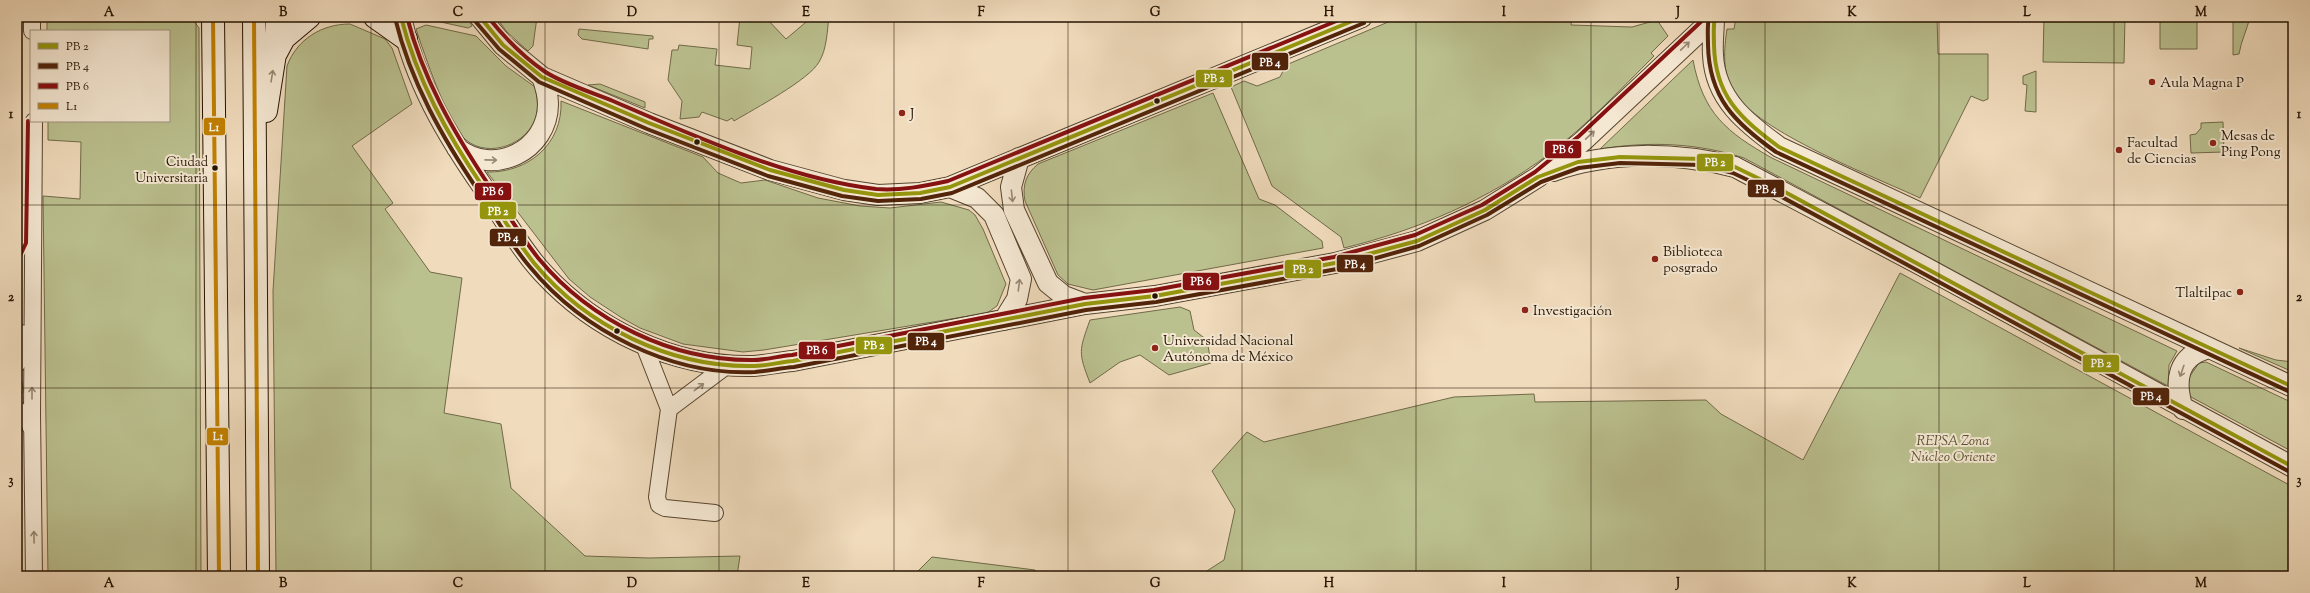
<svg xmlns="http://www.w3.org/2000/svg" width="2310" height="593" viewBox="0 0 2310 593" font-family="'Sorts Mill Goudy',serif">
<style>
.green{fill:#bbc08f;stroke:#706a48}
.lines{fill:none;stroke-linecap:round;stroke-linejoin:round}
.minor-casing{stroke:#57452f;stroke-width:18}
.tertiary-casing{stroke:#57452f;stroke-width:22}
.secondary-casing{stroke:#241300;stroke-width:24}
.minor{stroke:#f5e8d3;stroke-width:16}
.tertiary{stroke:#f5e8d3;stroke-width:20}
.secondary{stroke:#f5e8d3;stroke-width:22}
.bus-1-casing{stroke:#f5e8d3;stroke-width:7}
.bus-2-casing{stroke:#f5e8d3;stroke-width:7}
.bus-3-casing{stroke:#f5e8d3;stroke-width:7}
.bus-4-casing{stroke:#f5e8d3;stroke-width:7}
.bus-1{stroke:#94950d;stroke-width:4}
.bus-2{stroke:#52240a;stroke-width:4}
.bus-3{stroke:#861111;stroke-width:4}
.bus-4{stroke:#c28100;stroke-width:4}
.oneway{stroke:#978874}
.grid{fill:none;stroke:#241300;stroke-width:1;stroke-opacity:0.55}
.poi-dot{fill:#8f2418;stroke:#f5e8d3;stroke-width:1.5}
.bus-dot{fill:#241300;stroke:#f5e8d3;stroke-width:1.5}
.labels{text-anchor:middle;stroke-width:4;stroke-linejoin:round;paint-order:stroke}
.bus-label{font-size:13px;fill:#241300;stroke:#f5e8d3;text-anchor:end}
.poi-label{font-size:14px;fill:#241300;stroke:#f5e8d3;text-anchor:start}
.park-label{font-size:14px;font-style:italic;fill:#595032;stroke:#f5e8d3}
.line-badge{stroke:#f5e8d3;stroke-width:1.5}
.badge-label{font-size:11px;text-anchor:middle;font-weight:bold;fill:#fff}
.neatline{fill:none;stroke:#241300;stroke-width:1.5}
.grid-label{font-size:13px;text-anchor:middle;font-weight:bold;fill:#241300}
</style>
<rect width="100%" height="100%" fill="#f0dbbc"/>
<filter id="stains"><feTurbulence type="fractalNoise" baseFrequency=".005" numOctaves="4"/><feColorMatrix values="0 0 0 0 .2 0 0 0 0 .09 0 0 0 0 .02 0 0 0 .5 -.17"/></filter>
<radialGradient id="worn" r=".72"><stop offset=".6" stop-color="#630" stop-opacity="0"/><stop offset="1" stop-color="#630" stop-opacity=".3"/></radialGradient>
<path class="green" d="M 17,17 L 21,17 L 17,216 Z
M 47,17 L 191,17 L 199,28 L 201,576 L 48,576 L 43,196 L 80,199 L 81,142 L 48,140 L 48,121 L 169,121 L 169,31 L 47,31 Z
M 418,17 L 467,17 L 472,26 L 468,28 Z
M 496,17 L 537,17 L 533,46 L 528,51 L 507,32 Z
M 740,17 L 765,17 L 786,39 L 812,17 L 829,17 C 827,31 827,49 819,62 C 809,80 754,109 734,121 L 732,118 L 727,121 L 702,112 L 699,117 L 680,119 L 682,101 L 668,80 L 672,50 L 678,50 L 679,45 L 717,49 L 715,65 L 750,69 L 752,47 L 737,45 Z
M 1400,17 L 1572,17 L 1571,25 L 1632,27 L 1657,20 L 1668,36 L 1651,53 L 1654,56 C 1620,90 1587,125 1549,154 C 1488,200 1418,230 1344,248 L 1341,237 L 1272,186 L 1231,87 L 1244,81 L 1257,86 L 1280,77 L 1286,65 Z
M 1736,17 L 1937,17 L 1938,54 L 1988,54 L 1988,99 L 1983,101 L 1971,96 L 1920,198 C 1875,177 1757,132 1733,91 C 1722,71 1724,50 1727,29 L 1734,29 Z
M 2044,17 L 2125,17 L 2124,63 L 2043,62 Z
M 2160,17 L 2197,17 L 2197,49 L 2160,49 Z
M 2233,17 L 2250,17 C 2247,30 2241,41 2239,54 L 2233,55 Z
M 350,24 L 385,39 L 392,48 L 412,104 L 352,146 L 393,203 L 385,209 L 430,272 L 462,278 L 444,413 L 501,424 L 511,488 L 585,556 L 649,558 L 740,556 L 737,576 L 276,576 L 273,291 L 287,66 C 297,39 322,24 350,24 Z
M 426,25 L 476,36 L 506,66 L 535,87 C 537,97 539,107 536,117 C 528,144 489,159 466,140 C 448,125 424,53 416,29 Z
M 579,29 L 653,36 L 653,39 L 649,39 L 648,49 L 582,39 L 578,35 Z
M 1693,60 C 1703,113 1726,132 1772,158 L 2177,351 L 2169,365 L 2168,386 L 1744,158 C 1697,143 1650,141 1600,149 Z
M 2036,71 L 2036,112 L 2025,111 L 2027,85 L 2023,84 L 2023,76 Z
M 600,84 L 645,102 L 645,108 L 588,85 Z
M 1213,93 L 1259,199 L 1275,205 L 1322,241 L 1323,248 L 1093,290 L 1068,284 L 1058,275 L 1025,201 C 1022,185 1026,174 1038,164 Z
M 561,101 L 703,157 L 718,173 L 741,183 L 765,180 L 818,198 L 860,206 L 890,208 L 941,202 L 969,210 L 975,215 L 983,229 L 1006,284 L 997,306 L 987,313 L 764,350 L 743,352 L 683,344 L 640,328 L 622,318 L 590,297 L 569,279 L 487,172 C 528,173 563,144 561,101 Z
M 2223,122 L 2224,152 L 2191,153 L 2190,135 L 2196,134 L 2201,128 L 2201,123 Z
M 1900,273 L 2293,487 L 2293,576 L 1199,576 L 1224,560 L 1235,510 L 1212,471 L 1247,432 L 1264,442 L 1454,397 L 1534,394 L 1535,402 L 1706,400 L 1721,414 L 1803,460 Z
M 1180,307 L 1190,311 L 1194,330 L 1207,340 L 1211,363 L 1169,375 L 1140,355 L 1120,362 L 1090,383 C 1078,352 1079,351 1090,320 Z
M 2239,348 L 2276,360 L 2293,362 L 2293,372 Z
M 2206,362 L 2293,403 L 2293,452 L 2191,397 L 2187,391 L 2190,376 L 2199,363 Z
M 21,378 L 24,391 L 19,396 L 17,395 L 17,379 Z
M 17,473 L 21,517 L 21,576 L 17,576 Z
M 932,557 L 1035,570 L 1041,576 L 913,576 Z"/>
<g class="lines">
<g class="minor-casing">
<path id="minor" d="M 32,17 L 32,31
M 34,121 L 32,414 L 34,576
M 644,345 L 669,409 L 657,497 L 659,505 L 665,508 L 715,513
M 17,364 L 21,350 L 21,333
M 17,409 L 28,420 L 31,428
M 669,409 L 729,364"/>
</g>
<g class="tertiary-casing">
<path id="tertiary" d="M 401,17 C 414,80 447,135 483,187 C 502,215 519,247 542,272 C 595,330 674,368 754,366 C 767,365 780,362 793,361 L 1085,304 L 1155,296 L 1335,263 L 1417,241 L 1485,210 L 1538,177 L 1583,141 L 1715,17
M 480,17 L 503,45 L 542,77 L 649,123 L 770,170 L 844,190 L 878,195 L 920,193 L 950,187 L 1362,17
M 1714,18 C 1714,30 1712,43 1713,55 C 1715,99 1746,123 1779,147 L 2293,387
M 457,148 C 493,177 548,151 548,104 C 548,94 545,85 542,77
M 1019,158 L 1011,187 L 1014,210 L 1048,283 L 1064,296 L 1085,304
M 1553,171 C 1610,151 1676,152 1735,167 L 1919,264 L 2293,467
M 950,187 L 977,198 L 994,215 L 1021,279 L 1017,299 L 1004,320
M 2183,409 C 2174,381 2177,356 2209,348"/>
</g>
<g class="secondary-casing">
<path id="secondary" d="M 213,17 L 219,576
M 254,17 L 258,576
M 375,17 L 406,39
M 276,53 L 284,38 L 309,17
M 266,111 L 275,54 L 277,17"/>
</g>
<use href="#minor" class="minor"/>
<use href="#tertiary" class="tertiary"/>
<use href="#secondary" class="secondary"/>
<g class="bus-1-casing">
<path id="bus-1" d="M 401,17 C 417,80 447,134 483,187 C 500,213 515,239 534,263 C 586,326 671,368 754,366 C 767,366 780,362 793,361 L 1085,304 L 1155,296 L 1335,263 L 1417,241 L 1485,210 L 1538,177 L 1578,162 L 1620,157 L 1703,159 L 1735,167 L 1772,185 L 2293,467
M 480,17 L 503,45 L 542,77 L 649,123 L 770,170 L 844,190 L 878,195 L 920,193 L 950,187 L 1362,17
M 1715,17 C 1713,26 1714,36 1714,45 C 1715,96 1740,118 1779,147 L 2293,387"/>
</g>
<g class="bus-2-casing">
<path id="bus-2" d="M 1709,17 C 1707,26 1708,36 1708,45 C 1709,98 1735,123 1776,152 L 2290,392
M 395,18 C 411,83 442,137 479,192 C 496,217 510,244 530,267 C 583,331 671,376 755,372 C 768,371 781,368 794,367 L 1086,310 L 1156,302 L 1337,269 L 1419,246 L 1487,215 L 1541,182 L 1579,168 L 1620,163 L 1702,165 L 1733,173 L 1769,190 L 2290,472
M 475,21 L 499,49 L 539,82 L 647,129 L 768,176 L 842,196 L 878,201 L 921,199 L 952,193 L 1364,23"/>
</g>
<g class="bus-3-casing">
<path id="bus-3" d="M 407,17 C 423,79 453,131 488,184 C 505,209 520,236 539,259 C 591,321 672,361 753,360 C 766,360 779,356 792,355 L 1084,298 L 1154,290 L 1334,257 L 1415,235 L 1482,205 L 1535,172 L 1579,136 L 1706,17
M 488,17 C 504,37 522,56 544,71 C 561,83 594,93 613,101 C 694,136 789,179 876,189 C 900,191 925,186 948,181 L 1346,17
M 17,262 L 26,243 L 28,121"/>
</g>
<g class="bus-4-casing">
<path id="bus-4" d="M 213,17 L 219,576
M 254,17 L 258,576"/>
</g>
<use href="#bus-1" class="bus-1"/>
<use href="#bus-2" class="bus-2"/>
<use href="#bus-3" class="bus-3"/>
<use href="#bus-4" class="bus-4"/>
</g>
<defs><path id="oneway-shaft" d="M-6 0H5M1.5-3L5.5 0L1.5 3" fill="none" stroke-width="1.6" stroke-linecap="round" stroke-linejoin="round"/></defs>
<g class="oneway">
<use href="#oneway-shaft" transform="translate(1685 46) rotate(-44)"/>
<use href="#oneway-shaft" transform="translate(272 76) rotate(-81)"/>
<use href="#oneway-shaft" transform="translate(1590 135) rotate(-43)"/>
<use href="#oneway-shaft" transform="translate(491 160) rotate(1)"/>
<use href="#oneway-shaft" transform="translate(1012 196) rotate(84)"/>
<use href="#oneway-shaft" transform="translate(1019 285) rotate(-83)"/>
<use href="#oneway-shaft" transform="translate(2182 371) rotate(109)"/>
<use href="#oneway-shaft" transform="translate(699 387) rotate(-37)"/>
<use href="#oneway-shaft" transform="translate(32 393) rotate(-90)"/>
<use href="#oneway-shaft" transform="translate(34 537) rotate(-91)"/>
</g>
<path class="grid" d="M 196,17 L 196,576M 371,17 L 371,576M 545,17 L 545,576M 719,17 L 719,576M 894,17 L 894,576M 1068,17 L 1068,576M 1242,17 L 1242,576M 1416,17 L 1416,576M 1591,17 L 1591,576M 1765,17 L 1765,576M 1939,17 L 1939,576M 2114,17 L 2114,576M 17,205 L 2293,205M 17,388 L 2293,388"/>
<g class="poi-dot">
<circle cx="2152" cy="82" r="4"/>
<circle cx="902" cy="113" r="4"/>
<circle cx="2213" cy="143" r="4"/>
<circle cx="2119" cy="150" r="4"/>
<circle cx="1655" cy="259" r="4"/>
<circle cx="2240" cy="292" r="4"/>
<circle cx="1525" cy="310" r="4"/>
<circle cx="1155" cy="348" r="4"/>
</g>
<g class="bus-dot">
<circle cx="1157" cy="101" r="3.5"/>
<circle cx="697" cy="142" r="3.5"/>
<circle cx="215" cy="168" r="3.5"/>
<circle cx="1155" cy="296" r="3.5"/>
<circle cx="617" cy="331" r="3.5"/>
</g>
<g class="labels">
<g class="bus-label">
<text x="208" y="166">Ciudad<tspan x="208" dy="16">Universitaria</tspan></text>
</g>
<g class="poi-label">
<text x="2160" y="87">Aula Magna P</text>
<text x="910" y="118">J</text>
<text x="2221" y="140">Mesas de<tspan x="2221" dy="16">Ping Pong</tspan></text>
<text x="2127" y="147">Facultad<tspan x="2127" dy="16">de Ciencias</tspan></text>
<text x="1663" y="256">Biblioteca<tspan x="1663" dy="16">posgrado</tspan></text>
<text x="2232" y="297" text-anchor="end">Tlaltilpac</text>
<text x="1533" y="315">Investigación</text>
<text x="1163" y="345">Universidad Nacional<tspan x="1163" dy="16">Autónoma de México</tspan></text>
</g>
<g class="park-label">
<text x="1953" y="445">REPSA Zona<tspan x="1953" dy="16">Núcleo Oriente</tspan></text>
</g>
</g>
<g class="line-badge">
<rect x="1251" y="52" width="38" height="19" rx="4" fill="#52240a"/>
<rect x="1195" y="69" width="38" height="19" rx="4" fill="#94950d"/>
<rect x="203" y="117" width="23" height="19" rx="4" fill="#c28100"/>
<rect x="1544" y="140" width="38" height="19" rx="4" fill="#861111"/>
<rect x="1696" y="153" width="38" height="19" rx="4" fill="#94950d"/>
<rect x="1747" y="179" width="38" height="19" rx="4" fill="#52240a"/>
<rect x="474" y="182" width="38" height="19" rx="4" fill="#861111"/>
<rect x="479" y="201" width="38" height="19" rx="4" fill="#94950d"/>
<rect x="489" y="228" width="38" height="19" rx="4" fill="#52240a"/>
<rect x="1336" y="254" width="38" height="19" rx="4" fill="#52240a"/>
<rect x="1284" y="259" width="38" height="20" rx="4" fill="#94950d"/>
<rect x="1182" y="272" width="38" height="19" rx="4" fill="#861111"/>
<rect x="907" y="332" width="38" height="19" rx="4" fill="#52240a"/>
<rect x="855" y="336" width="38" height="19" rx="4" fill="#94950d"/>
<rect x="798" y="341" width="38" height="19" rx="4" fill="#861111"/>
<rect x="2082" y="354" width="38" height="19" rx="4" fill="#94950d"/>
<rect x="2132" y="387" width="38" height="19" rx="4" fill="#52240a"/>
<rect x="206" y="427" width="23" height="19" rx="4" fill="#c28100"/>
</g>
<g class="badge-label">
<text x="1270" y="66">PB 4</text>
<text x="1214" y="82">PB 2</text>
<text x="214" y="131">L1</text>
<text x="1563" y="153">PB 6</text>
<text x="1715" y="166">PB 2</text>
<text x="1766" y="193">PB 4</text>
<text x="493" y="195">PB 6</text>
<text x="498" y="215">PB 2</text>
<text x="508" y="241">PB 4</text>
<text x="1355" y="268">PB 4</text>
<text x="1303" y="273">PB 2</text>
<text x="1201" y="285">PB 6</text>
<text x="926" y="345">PB 4</text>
<text x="874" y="349">PB 2</text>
<text x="817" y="354">PB 6</text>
<text x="2101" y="367">PB 2</text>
<text x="2151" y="400">PB 4</text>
<text x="218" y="440">L1</text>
</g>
<rect width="2310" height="593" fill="none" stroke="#f0dbbc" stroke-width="44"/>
<rect x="30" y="30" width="140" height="92" fill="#f5e8d3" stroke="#a1937f"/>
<rect x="38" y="43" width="20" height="6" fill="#94950d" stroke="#a1937f"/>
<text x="66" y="50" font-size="12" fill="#241300">PB 2</text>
<rect x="38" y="63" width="20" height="6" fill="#52240a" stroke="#a1937f"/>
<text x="66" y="70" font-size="12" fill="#241300">PB 4</text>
<rect x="38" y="83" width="20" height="6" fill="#861111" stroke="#a1937f"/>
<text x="66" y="90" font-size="12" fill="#241300">PB 6</text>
<rect x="38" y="103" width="20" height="6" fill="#c28100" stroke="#a1937f"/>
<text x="66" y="110" font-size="12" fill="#241300">L1</text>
<rect x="22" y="22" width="2266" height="549" class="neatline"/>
<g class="grid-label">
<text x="109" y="16">A</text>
<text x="283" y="16">B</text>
<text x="458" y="16">C</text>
<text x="632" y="16">D</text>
<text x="806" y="16">E</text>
<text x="981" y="16">F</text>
<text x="1155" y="16">G</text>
<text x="1329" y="16">H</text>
<text x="1504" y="16">I</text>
<text x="1678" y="16">J</text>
<text x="1852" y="16">K</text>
<text x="2027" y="16">L</text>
<text x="2201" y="16">M</text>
<text x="11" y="118">1</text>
<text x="2299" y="118">1</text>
<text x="11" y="301">2</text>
<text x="2299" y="301">2</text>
<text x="11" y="484">3</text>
<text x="2299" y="484">3</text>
<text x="109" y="587">A</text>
<text x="283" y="587">B</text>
<text x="458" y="587">C</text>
<text x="632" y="587">D</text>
<text x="806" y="587">E</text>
<text x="981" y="587">F</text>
<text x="1155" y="587">G</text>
<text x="1329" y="587">H</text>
<text x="1504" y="587">I</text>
<text x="1678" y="587">J</text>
<text x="1852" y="587">K</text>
<text x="2027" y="587">L</text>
<text x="2201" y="587">M</text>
</g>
<rect width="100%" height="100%" filter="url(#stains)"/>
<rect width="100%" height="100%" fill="url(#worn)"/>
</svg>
